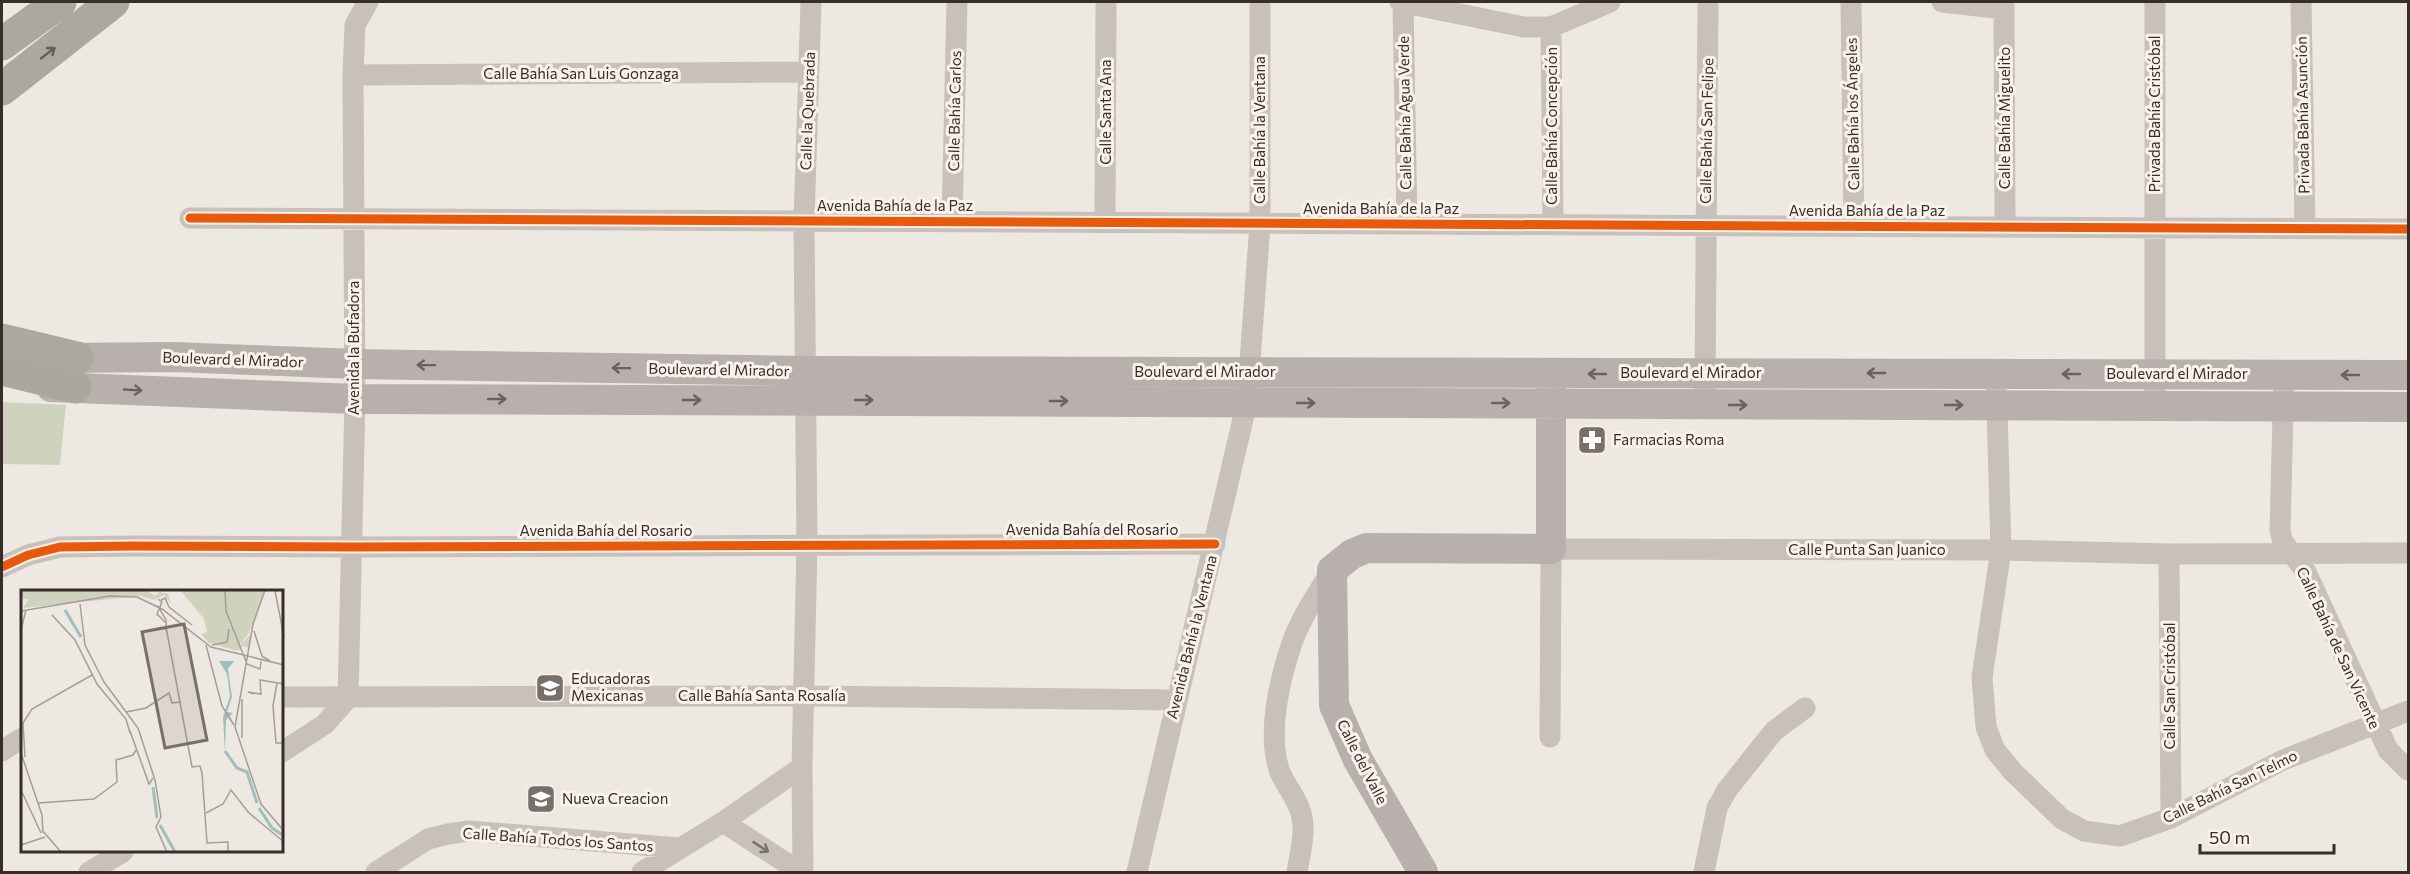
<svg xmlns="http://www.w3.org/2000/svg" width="2410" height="874" viewBox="0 0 2410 874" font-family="Commissioner,sans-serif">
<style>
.green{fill:#cfd3bd}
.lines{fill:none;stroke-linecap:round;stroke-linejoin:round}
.minor{stroke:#c7c0bb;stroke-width:21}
.secondary{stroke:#b7b0ac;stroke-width:30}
.trunk{stroke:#aca6a0;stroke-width:33}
.motorway{stroke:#ada7a1;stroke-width:33}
.cycleway-casing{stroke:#faf2ea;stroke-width:13}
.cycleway{stroke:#e8590c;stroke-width:9}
.oneway{stroke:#675e59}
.oneway2{stroke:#6b615d}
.oneway3{stroke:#786f6b}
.labels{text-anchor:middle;stroke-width:6;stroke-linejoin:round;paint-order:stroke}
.street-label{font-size:15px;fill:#382d29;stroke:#faf2ea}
.poi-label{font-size:15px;fill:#382d29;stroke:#faf2ea;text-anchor:start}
.inset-river{fill:none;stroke:#9fbfbe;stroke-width:3}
.inset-road{fill:none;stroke:#a59d98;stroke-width:1.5}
.view{fill:#786e6a;fill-opacity:0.15;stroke:#786e6a;stroke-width:3}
.inset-edge{fill:none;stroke:#382d29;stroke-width:3}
</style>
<rect width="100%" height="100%" fill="#eee8e2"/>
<path class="green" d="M 2,402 L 66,405 L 60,465 L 2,464 Z"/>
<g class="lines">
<path class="minor" d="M 1400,2 L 1524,27 L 1551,27 L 1610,2
M 1403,2 L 1407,224
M 1851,2 L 1854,226
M 1942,2 L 2004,9
M 2004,2 L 2005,227
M 2155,2 L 2155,406
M 2301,2 L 2305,228
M 1551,27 L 1553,225
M 353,75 L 809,72
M 190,218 L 2408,229
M 952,221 L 957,2
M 1105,222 L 1106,2
M 1996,374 L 2001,550 L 1982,677 L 1986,727 L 1995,750 L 2013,772 L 2062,819 L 2084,831 L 2120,836 L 2171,818 L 2283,760 L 2408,711
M 2284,375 L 2280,531 L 2283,542 L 2306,572 L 2388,750 L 2408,770
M 1705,387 L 1708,2
M 2169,554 L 2171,818
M 2,567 L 28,555 L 60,547 L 133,546 L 352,547 L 1215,544
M 282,697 L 805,696 L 1176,700
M 348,698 L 355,399 L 353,75 L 355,25 L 368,2
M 1550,737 L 1551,549 L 2001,550 L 2169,554 L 2408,553
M 2,751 L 22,738
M 282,752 L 325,724 L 348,698
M 723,822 L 800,872
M 89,872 L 123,852
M 376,872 L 428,839 L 448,834 L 469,831 L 679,848
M 642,872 L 723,822 L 802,767
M 803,872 L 802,767 L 807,545 L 804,221 L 811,2
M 1137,872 L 1247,402 L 1260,224 L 1260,2
M 1297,872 C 1301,848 1309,824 1296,801 C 1291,790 1282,780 1279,769 C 1267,732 1280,678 1292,643 C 1301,617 1318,593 1332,570
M 1704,872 L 1717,808 L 1727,790 L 1774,731 L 1805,708"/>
<path class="secondary" d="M 54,358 L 174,357 L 355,364 L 805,371 L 2408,375
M 51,387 L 355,399 L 2408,407
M 1423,872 L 1358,760 L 1334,705 L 1332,570 L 1352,554 L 1367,548 L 1551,549 L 1551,383"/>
<path class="trunk" d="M 2,369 L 75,387"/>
<path class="motorway" d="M 2,44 L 60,2
M 2,89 L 113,2
M 2,340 L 77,358"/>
<g class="cycleway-casing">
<path id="cycleway" d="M 190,218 L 2408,229
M 2,567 L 28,555 L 60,547 L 133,546 L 352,547 L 1215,544"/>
</g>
<use href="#cycleway" class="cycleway"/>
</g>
<defs><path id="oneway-shaft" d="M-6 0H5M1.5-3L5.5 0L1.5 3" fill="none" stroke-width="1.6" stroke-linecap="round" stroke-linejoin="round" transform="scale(1.5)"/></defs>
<use class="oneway" href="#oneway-shaft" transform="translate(48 53) rotate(-38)"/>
<g class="oneway2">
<use href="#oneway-shaft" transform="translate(426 365) rotate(-179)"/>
<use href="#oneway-shaft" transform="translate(621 368) rotate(-179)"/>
<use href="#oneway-shaft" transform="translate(1876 373) rotate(-180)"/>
<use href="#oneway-shaft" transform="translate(1597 374) rotate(180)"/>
<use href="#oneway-shaft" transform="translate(2071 374) rotate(-180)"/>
<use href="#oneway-shaft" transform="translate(2350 375) rotate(180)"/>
<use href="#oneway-shaft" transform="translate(133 390) rotate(3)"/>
<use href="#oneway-shaft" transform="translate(497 399)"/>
<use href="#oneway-shaft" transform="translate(692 400)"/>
<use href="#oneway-shaft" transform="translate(864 400)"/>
<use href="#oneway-shaft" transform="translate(1059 401)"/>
<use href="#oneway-shaft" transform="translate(1306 403)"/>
<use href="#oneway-shaft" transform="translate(1501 403)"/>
<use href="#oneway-shaft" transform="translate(1738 405)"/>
<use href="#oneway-shaft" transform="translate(1954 405)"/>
</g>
<use class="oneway3" href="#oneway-shaft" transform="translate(761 847) rotate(33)"/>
<defs>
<g id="pharmacy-square" transform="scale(1.5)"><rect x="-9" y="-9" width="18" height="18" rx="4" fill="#786e6a" stroke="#faf2ea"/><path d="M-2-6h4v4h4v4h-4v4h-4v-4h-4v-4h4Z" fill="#fff"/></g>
<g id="school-square" transform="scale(1.5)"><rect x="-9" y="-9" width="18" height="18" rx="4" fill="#786e6a" stroke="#faf2ea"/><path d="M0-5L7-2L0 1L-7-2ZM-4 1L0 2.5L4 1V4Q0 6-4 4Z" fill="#fff"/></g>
</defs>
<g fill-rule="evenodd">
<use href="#pharmacy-square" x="1592" y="440"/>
<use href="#school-square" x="550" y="688"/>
<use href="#school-square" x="541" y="799"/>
</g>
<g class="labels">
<g class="street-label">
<text x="581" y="79">Calle Bahía San Luis Gonzaga</text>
<text transform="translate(808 111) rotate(-88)" y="5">Calle la Quebrada</text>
<text transform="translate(955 111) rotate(-89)" y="5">Calle Bahía Carlos</text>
<text transform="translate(1106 112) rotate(-90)" y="5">Calle Santa Ana</text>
<text transform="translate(1405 113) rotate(-91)" y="5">Calle Bahía Agua Verde</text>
<text transform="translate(1853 114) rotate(-91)" y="5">Calle Bahía los Ángeles</text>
<text transform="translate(2155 114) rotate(-90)" y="5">Privada Bahía Cristóbal</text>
<text transform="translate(2303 115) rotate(-91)" y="5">Privada Bahía Asunción</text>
<text transform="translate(2005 118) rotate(-90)" y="5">Calle Bahía Miguelito</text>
<text transform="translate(1552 126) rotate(-90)" y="5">Calle Bahía Concepción</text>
<text transform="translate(1260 130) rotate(-90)" y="5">Calle Bahía la Ventana</text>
<text transform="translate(1707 131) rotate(-89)" y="5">Calle Bahía San Felipe</text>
<text x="895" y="211">Avenida Bahía de la Paz</text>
<text x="1381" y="214">Avenida Bahía de la Paz</text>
<text x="1867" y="216">Avenida Bahía de la Paz</text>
<text transform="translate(354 348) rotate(-90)" y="5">Avenida la Bufadora</text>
<text transform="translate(233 360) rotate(2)" y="5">Boulevard el Mirador</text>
<text transform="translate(719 370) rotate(1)" y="5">Boulevard el Mirador</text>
<text x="1205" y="377">Boulevard el Mirador</text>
<text x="1691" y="378">Boulevard el Mirador</text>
<text x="2177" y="379">Boulevard el Mirador</text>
<text x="1092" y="535">Avenida Bahía del Rosario</text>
<text x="606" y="536">Avenida Bahía del Rosario</text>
<text x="1867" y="555">Calle Punta San Juanico</text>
<text transform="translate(1192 637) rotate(-76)" y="5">Avenida Bahía la Ventana</text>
<text transform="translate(2338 648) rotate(65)" y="5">Calle Bahía de San Vicente</text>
<text transform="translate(2170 686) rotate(-90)" y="5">Calle San Cristóbal</text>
<text x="762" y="701">Calle Bahía Santa Rosalía</text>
<text transform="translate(1362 762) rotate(63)" y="5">Calle del Valle</text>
<text transform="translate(2230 787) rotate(-26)" y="5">Calle Bahía San Telmo</text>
<text transform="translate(558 840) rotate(4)" y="5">Calle Bahía Todos los Santos</text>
</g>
<g class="poi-label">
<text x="1613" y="445">Farmacias Roma</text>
<text x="571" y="684">Educadoras<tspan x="571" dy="17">Mexicanas</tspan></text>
<text x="562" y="804">Nueva Creacion</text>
</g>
</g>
<g transform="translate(21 590)">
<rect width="262" height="262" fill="#eee8e2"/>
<path d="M 126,0 L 134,6 L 138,2 L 147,4 L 150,14 L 143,5 L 133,10 L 120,6 L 2,18 L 8,9 L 0,9 L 0,1 ZM 160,1 L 244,1 L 228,43 L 216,58 L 231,43 L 227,58 L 222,56 L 217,61 L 188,53 L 180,44 L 186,42 L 183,29 Z" fill="#cfd3bd"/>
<path d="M 198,71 L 213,71 L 207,79 L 211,107 L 206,122 L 212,123 L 205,130 L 204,163 L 202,127 L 209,106 L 206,84 Z" fill="#9fbfbe"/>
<path class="inset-river" d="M 44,20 L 60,47M 204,161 L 216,178 L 226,182 L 236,213M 132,197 L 136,228M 238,218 L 251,238 L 263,246M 139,235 L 154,262"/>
<path class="inset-road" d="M 204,0 L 205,21 L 226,74 L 239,79 L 240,71M 244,0 L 232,34 L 214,137 L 240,214 L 263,241M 258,0 L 254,1 L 263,47M 137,9 L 141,12 L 136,24 L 144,32M 140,10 L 144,8 L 148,17 L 171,35M 59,14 L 64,55 L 83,92 L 117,138 L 134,190 L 140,227 L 135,237 L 146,262M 137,16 L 145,30 L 145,41M 0,21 L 89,6 L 116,7 L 141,19 L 190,57 L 263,75M 31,25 L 54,50 L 76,94 L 105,129 L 109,143M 145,37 L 171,177 L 179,176 L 181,183 L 186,253 L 207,252 L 207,262M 0,40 L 5,20M 233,41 L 241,66 L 249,71M 185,55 L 201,116 L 213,135M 191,55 L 206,52 L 208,39M 256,93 L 252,116 L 255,153 L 263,153M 233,104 L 227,102 L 240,104 L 239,90 L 263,94M 105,122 L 125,118 L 148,103 L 151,113 L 160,112M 109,141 L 128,194 L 132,188M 221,148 L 221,109M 0,163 L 21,225 L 22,243M 4,167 L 2,133 L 11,119 L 71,85M 0,200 L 20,243M 17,213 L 73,209 L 96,192 L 95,170 L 112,165 L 115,160M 185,223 L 202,214 L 210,200 L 228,223 L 263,252M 21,240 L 40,262M 0,255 L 24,247"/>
<path class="view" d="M 163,34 L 186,150 L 144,158 L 121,42 Z"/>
<rect width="262" height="262" class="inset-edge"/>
</g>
<rect width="2410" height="874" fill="none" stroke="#382d29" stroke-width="6"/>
<path d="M2200 844v9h134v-9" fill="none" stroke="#382d29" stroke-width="3"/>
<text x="2209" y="844" font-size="18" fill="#382d29" stroke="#faf2ea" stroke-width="4.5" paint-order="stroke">50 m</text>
</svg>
